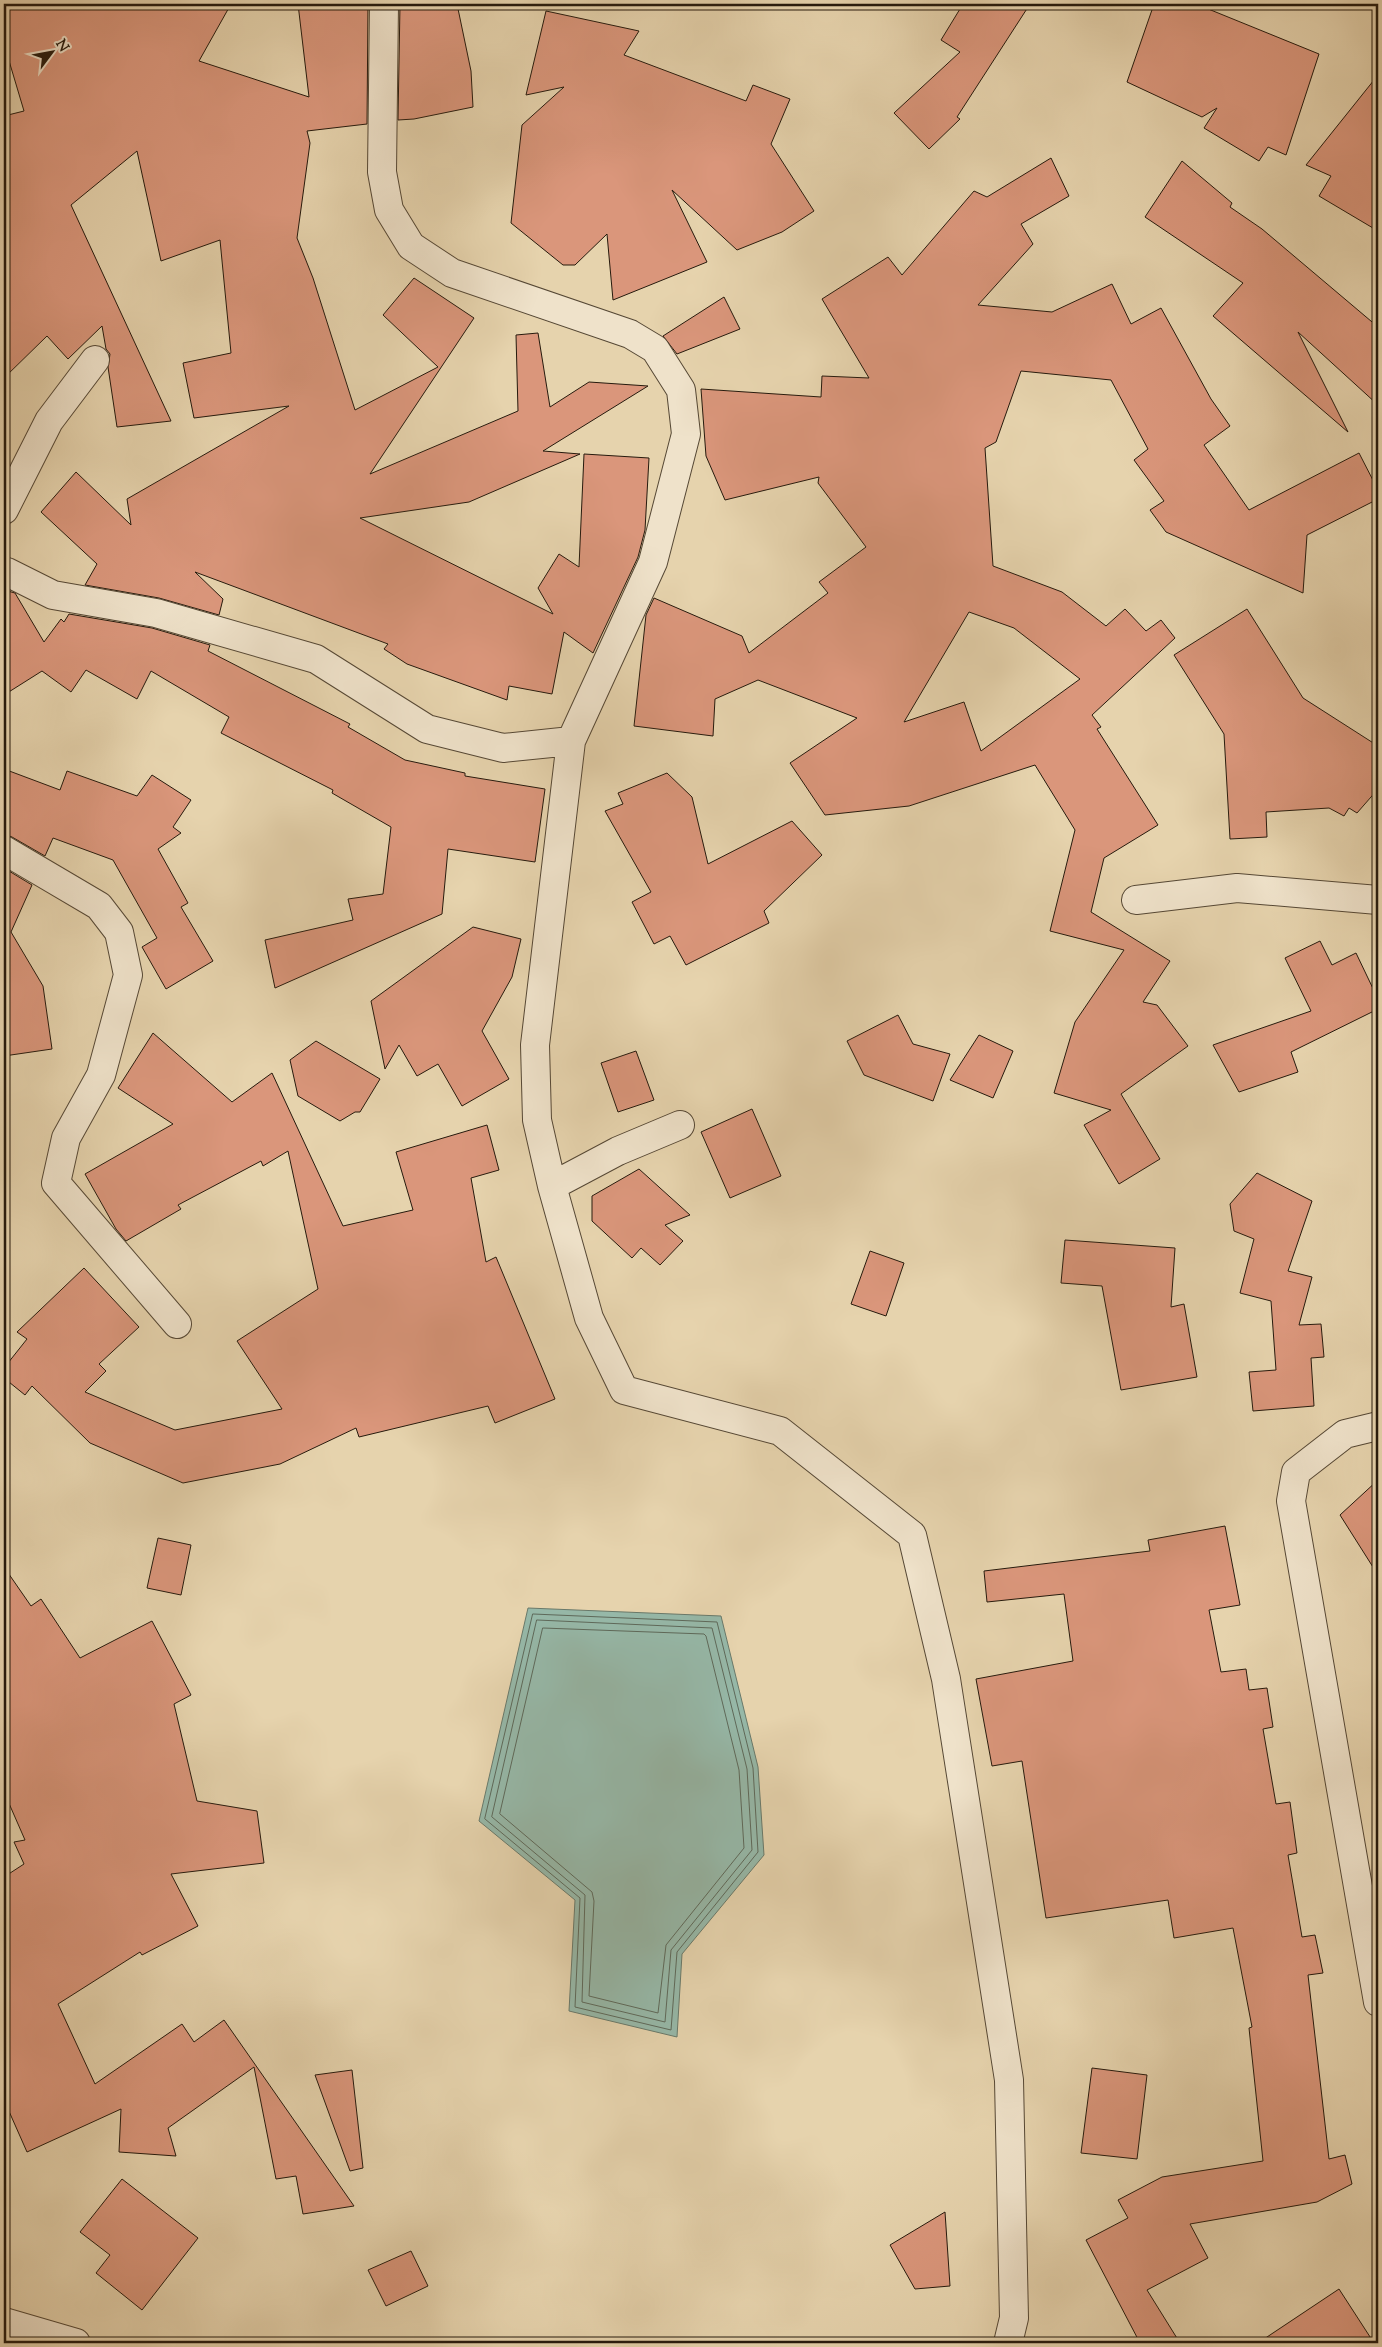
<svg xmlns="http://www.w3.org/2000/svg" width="1382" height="2347" viewBox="0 0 1382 2347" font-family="'Sorts Mill Goudy',serif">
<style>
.water{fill:#96b8a8;stroke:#69796a}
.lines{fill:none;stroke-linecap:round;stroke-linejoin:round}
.shore{stroke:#5e695a;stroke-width:1}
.building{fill:#da967b;stroke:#261a0d;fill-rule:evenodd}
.street-casing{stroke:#564835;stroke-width:30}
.street{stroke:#efe2ca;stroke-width:28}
</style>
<rect width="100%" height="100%" fill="#e6d3ad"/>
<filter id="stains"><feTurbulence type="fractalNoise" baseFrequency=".004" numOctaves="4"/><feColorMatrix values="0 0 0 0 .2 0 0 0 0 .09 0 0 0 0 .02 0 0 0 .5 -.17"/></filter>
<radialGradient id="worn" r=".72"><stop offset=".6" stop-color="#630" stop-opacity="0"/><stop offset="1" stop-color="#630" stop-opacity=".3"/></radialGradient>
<path class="water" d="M 528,1608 L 721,1616 L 758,1767 L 764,1855 L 682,1954 L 677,2037 L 569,2011 L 575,1900 L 479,1821 Z"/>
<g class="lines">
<path class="shore" d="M 533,1614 L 717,1622 L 753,1768 L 758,1852 L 677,1952 L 671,2030 L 575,2007 L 580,1898 L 485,1819 Z
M 537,1620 L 712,1628 L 747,1769 L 752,1850 L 671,1950 L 665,2022 L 582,2002 L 585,1895 L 492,1817 Z
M 543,1628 L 704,1634 L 706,1636 L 739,1770 L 744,1848 L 666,1945 L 658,2013 L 589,1996 L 594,1901 L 592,1892 L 500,1814 Z"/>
</g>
<path class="building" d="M 4,4 L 231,4 L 199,61 L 309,97 L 298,4 L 368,4 L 367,124 L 307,131 L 310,143 L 297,238 L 313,278 L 355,410 L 438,367 L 383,315 L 414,278 L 474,318 L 370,474 L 518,411 L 516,335 L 538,333 L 550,407 L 589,382 L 648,386 L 543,451 L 580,454 L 469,502 L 360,518 L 553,614 L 538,588 L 559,554 L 579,567 L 584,454 L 649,458 L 645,530 L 638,557 L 593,653 L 564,632 L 552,694 L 509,686 L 507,700 L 407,664 L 384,649 L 388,644 L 195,572 L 223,599 L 219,615 L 159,598 L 85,585 L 97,564 L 41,512 L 76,472 L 131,525 L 127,499 L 289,406 L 194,418 L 183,363 L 231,353 L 220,240 L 161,261 L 137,151 L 71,205 L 171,421 L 117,427 L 108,367 L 110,354 L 106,349 L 102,326 L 68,359 L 47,336 L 4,378 L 4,116 L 24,111 L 4,44 Z
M 400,4 L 457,4 L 471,71 L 473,107 L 414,119 L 398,120 Z
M 963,4 L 1030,4 L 957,117 L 960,119 L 929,149 L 894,113 L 960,52 L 941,40 Z
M 1154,4 L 1196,4 L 1319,54 L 1286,155 L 1268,147 L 1259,161 L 1204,128 L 1217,108 L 1202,117 L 1127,82 Z
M 546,11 L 639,31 L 624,55 L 746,101 L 753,85 L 790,99 L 771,144 L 814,211 L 782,232 L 737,250 L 672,190 L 707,262 L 613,300 L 607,234 L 575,265 L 563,265 L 511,223 L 522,125 L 564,87 L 526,95 Z
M 1378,75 L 1378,231 L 1319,196 L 1331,176 L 1306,165 Z
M 1051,158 L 1069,196 L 1021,224 L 1033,244 L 978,305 L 1052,312 L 1112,284 L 1131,324 L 1161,308 L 1211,399 L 1230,426 L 1204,445 L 1249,510 L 1359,453 L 1378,490 L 1378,499 L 1307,535 L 1303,593 L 1166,532 L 1150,510 L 1164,501 L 1134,460 L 1148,449 L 1111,380 L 1021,371 L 996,442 L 985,448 L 993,566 L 1062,592 L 1106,626 L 1125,609 L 1146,631 L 1161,620 L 1175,638 L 1092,715 L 1101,727 L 1097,729 L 1158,825 L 1104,858 L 1091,912 L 1170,961 L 1143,1002 L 1157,1005 L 1188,1046 L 1121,1094 L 1160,1159 L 1119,1184 L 1084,1125 L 1111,1110 L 1054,1093 L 1075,1022 L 1124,950 L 1050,931 L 1075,830 L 1035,765 L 909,806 L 825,815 L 790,763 L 857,718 L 758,680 L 715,699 L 713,736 L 634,726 L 646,615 L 654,598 L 742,636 L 749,653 L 828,593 L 819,582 L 866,547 L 818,483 L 819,477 L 725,500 L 706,456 L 701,389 L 821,397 L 822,376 L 869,378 L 822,299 L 888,257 L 902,275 L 974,191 L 987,197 ZM 969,612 L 1014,628 L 1080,679 L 981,751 L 964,702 L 904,722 Z
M 1182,161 L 1232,203 L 1230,207 L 1262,229 L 1378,327 L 1378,405 L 1298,332 L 1348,432 L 1213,316 L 1243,283 L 1145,217 Z
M 724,297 L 740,329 L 677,354 L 663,336 Z
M 4,590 L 15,593 L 44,642 L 61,619 L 64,622 L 69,614 L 152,628 L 210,645 L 208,651 L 350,724 L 348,727 L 405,760 L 465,773 L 465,776 L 545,789 L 535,862 L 448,849 L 442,914 L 275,988 L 265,940 L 353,920 L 348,899 L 383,894 L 391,827 L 332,793 L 333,790 L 221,733 L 229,717 L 151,671 L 137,699 L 86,670 L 71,692 L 42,671 L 4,695 Z
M 1247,609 L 1303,698 L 1378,746 L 1378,789 L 1357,813 L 1349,808 L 1344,816 L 1329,808 L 1266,812 L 1267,837 L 1230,839 L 1224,734 L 1174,655 Z
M 4,769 L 60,790 L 67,771 L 137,796 L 152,775 L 191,800 L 173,827 L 181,833 L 158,849 L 188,903 L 181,907 L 213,961 L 166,989 L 142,947 L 157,938 L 113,860 L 53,838 L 45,856 L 12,837 L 4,834 Z
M 667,773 L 692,797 L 708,864 L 792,821 L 822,855 L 764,911 L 769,923 L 686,965 L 670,936 L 654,944 L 632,902 L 651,892 L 605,811 L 623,804 L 618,793 Z
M 4,868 L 32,885 L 11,932 L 43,986 L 52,1049 L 4,1056 Z
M 473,927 L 521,939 L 512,977 L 482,1031 L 509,1079 L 462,1106 L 438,1064 L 417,1076 L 399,1045 L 385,1069 L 371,1001 Z
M 1320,941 L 1332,965 L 1356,953 L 1378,999 L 1378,1009 L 1291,1052 L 1298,1072 L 1239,1092 L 1213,1045 L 1311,1011 L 1285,958 Z
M 898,1015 L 913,1044 L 950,1054 L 933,1101 L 864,1075 L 847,1041 Z
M 153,1033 L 232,1102 L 272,1073 L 343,1226 L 413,1210 L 396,1152 L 487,1125 L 499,1170 L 471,1178 L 486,1262 L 496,1257 L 555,1399 L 495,1423 L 488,1406 L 359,1437 L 356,1428 L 280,1464 L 183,1483 L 90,1443 L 32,1386 L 25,1395 L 4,1378 L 4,1368 L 27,1339 L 17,1332 L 84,1268 L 139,1327 L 99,1364 L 106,1371 L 85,1392 L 175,1430 L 282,1409 L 237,1341 L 318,1289 L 288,1151 L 263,1166 L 261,1161 L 178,1205 L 181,1209 L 126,1241 L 116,1229 L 85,1174 L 173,1124 L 118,1088 Z
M 979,1035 L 1013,1051 L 993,1098 L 950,1080 Z
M 316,1041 L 380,1079 L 360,1112 L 355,1112 L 340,1121 L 298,1096 L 290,1060 Z
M 636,1051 L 654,1100 L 618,1112 L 601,1063 Z
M 752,1109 L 781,1176 L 730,1198 L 701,1132 Z
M 639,1169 L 690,1215 L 665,1225 L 683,1241 L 660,1265 L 641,1248 L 632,1258 L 592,1221 L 592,1196 Z
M 1257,1173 L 1312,1201 L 1288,1271 L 1312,1277 L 1299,1325 L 1321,1324 L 1324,1357 L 1311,1358 L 1314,1406 L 1253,1411 L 1249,1372 L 1276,1370 L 1271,1301 L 1240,1293 L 1254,1239 L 1234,1231 L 1230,1204 Z
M 1065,1240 L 1175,1248 L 1171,1307 L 1184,1304 L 1197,1377 L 1121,1390 L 1102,1286 L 1061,1283 Z
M 870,1251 L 904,1263 L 886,1316 L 851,1304 Z
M 1378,1480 L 1378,1575 L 1340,1515 Z
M 1225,1526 L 1240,1605 L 1209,1610 L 1221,1672 L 1246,1669 L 1249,1690 L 1267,1688 L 1273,1727 L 1263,1729 L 1276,1804 L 1290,1802 L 1297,1853 L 1288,1855 L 1302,1937 L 1315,1935 L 1323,1973 L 1308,1975 L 1329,2159 L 1345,2155 L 1352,2184 L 1317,2202 L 1190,2224 L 1208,2258 L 1147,2290 L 1180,2343 L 1140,2343 L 1086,2240 L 1128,2218 L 1118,2200 L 1162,2177 L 1263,2161 L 1249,2028 L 1252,2027 L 1233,1928 L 1174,1938 L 1168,1900 L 1046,1918 L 1022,1761 L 992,1766 L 976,1679 L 1073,1661 L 1064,1594 L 987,1602 L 984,1571 L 1150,1551 L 1148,1540 Z
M 158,1538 L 191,1545 L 181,1595 L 147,1588 Z
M 4,1567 L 31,1606 L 41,1599 L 80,1658 L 152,1621 L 191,1695 L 174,1704 L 197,1801 L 257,1811 L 264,1863 L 171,1874 L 198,1926 L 142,1955 L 140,1952 L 58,2004 L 95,2084 L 182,2024 L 194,2042 L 224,2020 L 354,2206 L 303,2214 L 296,2176 L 276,2179 L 254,2067 L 168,2128 L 176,2156 L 119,2152 L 121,2109 L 27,2152 L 4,2100 L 4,1877 L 24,1864 L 14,1842 L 25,1840 L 4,1792 Z
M 1092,2068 L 1147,2075 L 1137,2159 L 1081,2153 Z
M 352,2070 L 363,2168 L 350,2171 L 315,2075 Z
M 122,2179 L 198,2238 L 142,2310 L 96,2273 L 110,2255 L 80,2232 Z
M 945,2212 L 950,2286 L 915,2289 L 890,2245 Z
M 411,2251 L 428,2286 L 386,2306 L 368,2270 Z
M 1339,2289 L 1374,2343 L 1258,2343 Z"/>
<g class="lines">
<g class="street-casing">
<path id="street" d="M 384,4 L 382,172 L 389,210 L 411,246 L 452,273 L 630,334 L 655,349 L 681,390 L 686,434 L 653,562 L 571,741 L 535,1045 L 537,1120 L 552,1186 L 589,1318 L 624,1390 L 780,1431 L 912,1535 L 946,1679 L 1009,2080 L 1014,2318 L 1008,2343
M 4,510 L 49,421 L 95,360
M 4,575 L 7,572 L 53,595 L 156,613 L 316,659 L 427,729 L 503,748 L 571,741
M 4,850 L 99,906 L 119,932 L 128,975 L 101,1075 L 66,1138 L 56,1183 L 177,1324
M 1136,900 L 1237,888 L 1378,900
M 552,1186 L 618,1151 L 680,1125
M 1378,1426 L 1345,1434 L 1296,1472 L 1291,1501 L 1378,2002
M 4,2322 L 76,2343"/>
</g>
<use href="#street" class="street"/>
</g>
<rect width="1382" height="2347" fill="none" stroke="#e6d3ad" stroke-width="20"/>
<rect x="5" y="5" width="1372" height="2337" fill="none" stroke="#261a0d" stroke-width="2.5"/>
<rect x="10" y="10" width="1362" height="2327" fill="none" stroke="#261a0d"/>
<g transform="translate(52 52) rotate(58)" stroke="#efe2ca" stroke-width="4" paint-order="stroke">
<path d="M0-4L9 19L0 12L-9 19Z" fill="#261a0d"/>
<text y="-8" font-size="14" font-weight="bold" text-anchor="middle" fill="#261a0d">N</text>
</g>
<rect width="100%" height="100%" filter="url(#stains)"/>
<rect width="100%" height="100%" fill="url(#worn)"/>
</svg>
